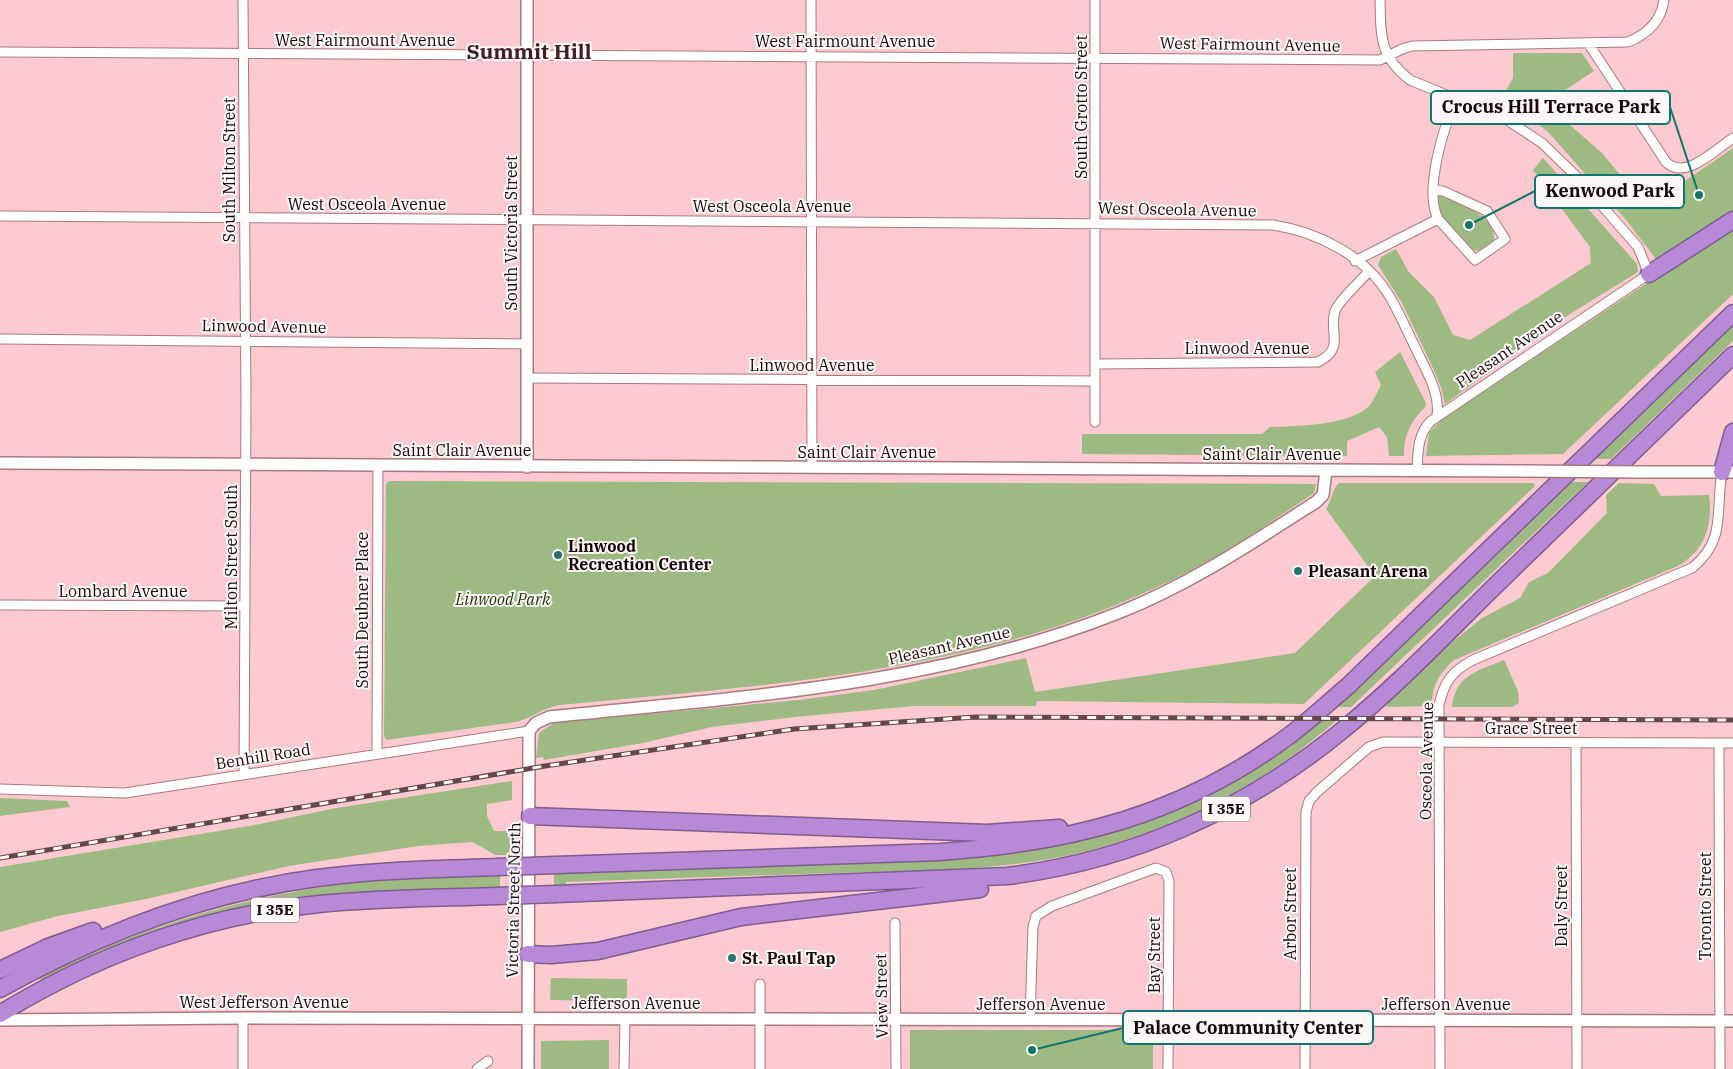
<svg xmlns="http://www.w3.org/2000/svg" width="1733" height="1069" viewBox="0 0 1733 1069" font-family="'IBM Plex Serif',serif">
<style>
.green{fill:#9eba83}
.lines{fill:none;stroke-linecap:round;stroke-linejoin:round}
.minor-casing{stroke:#a77a7f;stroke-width:11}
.tertiary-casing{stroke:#a77a7f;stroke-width:14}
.motorway-casing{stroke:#7f5c90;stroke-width:19}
.minor{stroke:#fff;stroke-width:9}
.tertiary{stroke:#fff;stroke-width:11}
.motorway{stroke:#b789d7;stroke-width:16}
.rail-casing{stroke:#62474b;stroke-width:5}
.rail{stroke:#fef8f9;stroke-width:3;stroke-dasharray:9;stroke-linecap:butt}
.tertiary-bridge-casing{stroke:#a77a7f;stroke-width:14;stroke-linecap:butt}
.motorway-bridge-casing{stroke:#7f5c90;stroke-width:19;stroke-linecap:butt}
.tertiary-bridge{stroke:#fff;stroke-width:11}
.motorway-bridge{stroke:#b789d7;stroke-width:16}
.poi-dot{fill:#29736f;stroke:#fef8f9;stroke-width:2}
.labels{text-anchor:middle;stroke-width:4;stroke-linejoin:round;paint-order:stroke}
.shield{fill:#fef8f9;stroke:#5d5052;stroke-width:1}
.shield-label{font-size:15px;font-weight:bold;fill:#18080b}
.street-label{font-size:16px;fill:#18080b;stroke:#fef8f9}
.poi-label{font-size:16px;font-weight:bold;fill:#18080b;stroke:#fef8f9;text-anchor:start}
.park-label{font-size:16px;font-style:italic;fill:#1f3500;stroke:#fef8f9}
.district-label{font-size:21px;font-weight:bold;fill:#421d24;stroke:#fef8f9}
.leader{fill:none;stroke:#0f766e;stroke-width:2}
.callout-dot{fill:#0f766e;stroke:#fef8f9;stroke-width:2}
.callout{fill:#fef8f9;stroke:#0f766e;stroke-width:2}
.callout-label{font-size:18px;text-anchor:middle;font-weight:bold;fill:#18080b}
</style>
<rect width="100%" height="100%" fill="#fccad0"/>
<path class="green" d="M 1513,53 L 1582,53 L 1594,71 L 1555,97 L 1563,119 L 1602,153 L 1647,207 L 1733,148 L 1733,214 L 1658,262 L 1627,221 L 1548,132 L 1529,117 L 1499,103 L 1513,78 Z
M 1543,158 L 1637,264 L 1638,272 L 1570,314 L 1445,404 L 1441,387 L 1432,366 L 1402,303 L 1378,265 L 1381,257 L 1396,249 L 1408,271 L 1434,297 L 1453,335 L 1470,340 L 1591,263 L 1590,247 L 1533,170 Z
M 1440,195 C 1458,203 1498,216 1494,241 L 1480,251 L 1472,250 L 1442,216 L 1437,199 Z
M 1733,226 L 1733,294 L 1563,454 L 1426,456 L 1429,433 L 1441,420 Z
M 1733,325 L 1733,341 L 1611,459 L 1594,459 Z
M 1400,352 L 1425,401 L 1426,406 C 1411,422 1404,433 1404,456 L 1389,456 L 1387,437 L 1379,427 L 1347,441 L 1347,456 L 1082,454 L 1082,434 L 1262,434 L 1270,427 C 1295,426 1351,426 1370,405 C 1374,399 1378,391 1381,385 L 1375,372 Z
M 389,481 L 1316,484 L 1314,493 C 1277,518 1239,544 1199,566 C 1004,672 777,684 560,705 C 544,707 532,718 516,722 L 386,740 L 384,736 L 386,484 Z
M 1570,482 L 1588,482 L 1351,707 L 1336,707 Z
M 1339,483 L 1533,483 L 1535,486 L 1304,704 L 1037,701 L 1036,706 L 914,706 L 795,717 L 712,727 L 643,743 L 544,760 L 543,757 L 536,758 L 539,733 L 554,723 L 799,700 L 874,690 L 1026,658 L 1035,692 L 1295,653 L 1375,576 L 1326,509 C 1332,501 1332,489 1339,483 Z
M 1619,483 L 1654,484 L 1661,496 L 1709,495 C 1713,525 1705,550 1678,566 L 1454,660 C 1439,674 1432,685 1432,706 L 1387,707 L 1386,704 L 1450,644 L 1482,618 L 1520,598 L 1529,582 L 1548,573 L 1607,513 L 1606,495 Z
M 1504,660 L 1518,691 L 1519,703 L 1512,707 L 1452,707 C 1455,675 1478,671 1504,660 Z
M 1337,720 C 1249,798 1133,850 1016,864 C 955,871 894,871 834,873 C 744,876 655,879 566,882 L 566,886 L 554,887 L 554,874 L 977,858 C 1050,850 1122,835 1190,803 C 1227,786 1264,762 1297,739 C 1305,734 1313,723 1321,721 C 1326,719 1332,720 1337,720 Z
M 512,781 L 512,800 L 487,804 L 487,816 L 494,831 L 512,831 L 513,855 L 495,855 L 473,842 L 418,846 L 289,866 L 146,899 L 58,916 L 0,932 L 0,867 L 255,825 L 336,808 Z
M 0,798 L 67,801 L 70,807 L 0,816 Z
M 500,876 L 500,888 L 360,894 L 65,969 L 45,979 L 38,979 C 136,928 242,896 352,883 C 401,878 451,878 500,876 Z
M 551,978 L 627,979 L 627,1001 L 550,1000 Z
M 910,1030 L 1153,1030 L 1153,1069 L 910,1069 Z
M 609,1040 L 609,1069 L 541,1069 L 541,1041 Z"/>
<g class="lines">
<g class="minor-casing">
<path id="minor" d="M 243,0 L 246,400 L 244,774
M 811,0 L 812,467
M 1095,0 L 1095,422
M 1380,0 C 1381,36 1379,56 1410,80 L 1507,120 L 1542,143 L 1575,175 L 1638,247 L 1649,274 L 1431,421 C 1417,435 1418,453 1417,471
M 1588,43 L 1666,162 C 1685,181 1715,150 1733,138
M 0,52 L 1380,60 L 1402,49 L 1412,46 L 1628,42 C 1648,34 1661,21 1664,0
M 1433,190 L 1443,191 L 1487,211 L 1505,239 L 1475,260 L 1438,219 C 1424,191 1443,126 1457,100
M 0,216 L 1273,225 C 1318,232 1366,256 1390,297 C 1400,314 1408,333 1417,351 C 1427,372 1440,393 1437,416
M 1355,261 L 1438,219
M 0,339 L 528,344
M 1096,364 L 1318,362 C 1346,348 1328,332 1335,311 C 1339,300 1360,282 1368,272
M 528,378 L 1095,381
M 0,605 L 245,606
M 1576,743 L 1577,1069
M 1719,743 L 1720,1069
M 377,754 L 378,466
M 0,789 L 125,793 L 529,731
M 895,923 L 896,1069
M 760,984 L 760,1069
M 1030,1020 L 1033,927 L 1036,916 L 1052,906 L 1156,868 L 1166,872 L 1169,881 L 1168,1069
M 243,1069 L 243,1018
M 477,1069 L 488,1061
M 624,1069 L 625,1020
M 1305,1069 L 1306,812 L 1309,801 L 1317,792 L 1369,747 L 1383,742 L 1733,743
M 1440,1069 L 1439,705 C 1444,682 1452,671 1473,660 L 1692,568 C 1727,540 1715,511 1722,472"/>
</g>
<g class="tertiary-casing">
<path id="tertiary" d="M 527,0 L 527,467
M 0,463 L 1522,471
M 1639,472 L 1733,472
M 0,1020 L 243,1018 L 1733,1021
M 528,1069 L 529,731 L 536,723 L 549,717 C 741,697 937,685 1118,613 C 1189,585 1252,543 1316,502 L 1323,495 L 1326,471"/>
</g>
<g class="motorway-casing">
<path id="motorway" d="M 1649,274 L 1733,220
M 1722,472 L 1733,432
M 530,816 L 987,833 L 1059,828
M 556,865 L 940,852 C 1071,843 1183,815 1290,735 C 1310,720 1329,702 1348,686 L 1733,313
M 556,894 L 1007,876 C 1130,861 1243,811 1339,733 C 1395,688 1445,635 1496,585 C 1575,508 1654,431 1733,355
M 528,954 L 551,955 L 598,951 L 741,917 L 980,889
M 0,970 L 48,947 L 93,931
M 0,989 C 98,934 204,893 317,878 C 377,870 438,869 498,867
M 0,1014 C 97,954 206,915 319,904 C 378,898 438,898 497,896"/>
</g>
<use href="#minor" class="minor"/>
<use href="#tertiary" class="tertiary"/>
<use href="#motorway" class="motorway"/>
<g class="rail-casing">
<path id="rail" d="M 0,858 L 545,766 L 794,729 L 976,717 L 1733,720"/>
</g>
<use href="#rail" class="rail"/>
<g class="tertiary-bridge-casing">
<path id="tertiary-bridge" d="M 1522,471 L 1639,472"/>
</g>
<g class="motorway-bridge-casing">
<path id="motorway-bridge" d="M 498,867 L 556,865
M 497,896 L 556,894"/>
</g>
<use href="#tertiary-bridge" class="tertiary-bridge"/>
<use href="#motorway-bridge" class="motorway-bridge"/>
</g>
<g class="poi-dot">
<circle cx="558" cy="555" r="5"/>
<circle cx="1298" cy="571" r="5"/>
<circle cx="732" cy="958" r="5"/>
</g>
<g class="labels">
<g class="shield">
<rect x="1202" y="796.5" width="48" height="25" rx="4"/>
<rect x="251" y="897.5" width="48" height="25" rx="4"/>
</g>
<g class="shield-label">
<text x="1226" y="814">I 35E</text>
<text x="275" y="915">I 35E</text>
</g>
<g class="street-label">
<text x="365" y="46">West Fairmount Avenue</text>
<text x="845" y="47">West Fairmount Avenue</text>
<text transform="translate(1250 44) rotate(1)" y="6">West Fairmount Avenue</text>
<text transform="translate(1081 107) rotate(-90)" y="6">South Grotto Street</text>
<text transform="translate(229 170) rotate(-90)" y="6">South Milton Street</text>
<text x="367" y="210">West Osceola Avenue</text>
<text x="772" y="212">West Osceola Avenue</text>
<text transform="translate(1177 209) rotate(1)" y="6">West Osceola Avenue</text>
<text transform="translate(511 233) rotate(-90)" y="6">South Victoria Street</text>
<text transform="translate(264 326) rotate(1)" y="6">Linwood Avenue</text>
<text x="1247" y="354">Linwood Avenue</text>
<text transform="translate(1509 349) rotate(-34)" y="6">Pleasant Avenue</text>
<text x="812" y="371">Linwood Avenue</text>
<text x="462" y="456">Saint Clair Avenue</text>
<text x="867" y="458">Saint Clair Avenue</text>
<text x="1272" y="460">Saint Clair Avenue</text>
<text transform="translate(231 557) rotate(-90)" y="6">Milton Street South</text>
<text x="123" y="597">Lombard Avenue</text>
<text transform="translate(362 610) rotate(-90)" y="6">South Deubner Place</text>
<text transform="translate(949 645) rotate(-13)" y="6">Pleasant Avenue</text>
<text x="1531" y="734">Grace Street</text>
<text transform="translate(263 756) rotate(-9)" y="6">Benhill Road</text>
<text transform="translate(1426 761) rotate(-89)" y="6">Osceola Avenue</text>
<text transform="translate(513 900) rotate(-89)" y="6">Victoria Street North</text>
<text transform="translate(1561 906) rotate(-90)" y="6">Daly Street</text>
<text transform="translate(1705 906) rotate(-90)" y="6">Toronto Street</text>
<text transform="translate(1290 914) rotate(-90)" y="6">Arbor Street</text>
<text transform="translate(1154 955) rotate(-90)" y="6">Bay Street</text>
<text transform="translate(881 996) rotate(-91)" y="6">View Street</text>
<text x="264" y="1008">West Jefferson Avenue</text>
<text x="636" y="1009">Jefferson Avenue</text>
<text x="1041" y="1010">Jefferson Avenue</text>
<text x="1446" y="1010">Jefferson Avenue</text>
</g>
<g class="poi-label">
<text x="568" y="552">Linwood<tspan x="568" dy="18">Recreation Center</tspan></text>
<text x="1308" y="577">Pleasant Arena</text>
<text x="742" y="964">St. Paul Tap</text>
</g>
<g class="park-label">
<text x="503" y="605">Linwood Park</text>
</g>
<g class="district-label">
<text x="529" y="59">Summit Hill</text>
</g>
</g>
<path class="leader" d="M1699 195L1670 107M1469 225L1535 191M1032 1050L1123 1028"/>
<g class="callout-dot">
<circle cx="1699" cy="195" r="5"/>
<circle cx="1469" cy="225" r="5"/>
<circle cx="1032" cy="1050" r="5"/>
</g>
<g class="callout">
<rect x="1431" y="91" width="239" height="33" rx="5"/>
<rect x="1535" y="175" width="149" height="33" rx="5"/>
<rect x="1123" y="1011" width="250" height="33" rx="5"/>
</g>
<g class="callout-label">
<text x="1551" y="113">Crocus Hill Terrace Park</text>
<text x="1610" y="197">Kenwood Park</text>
<text x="1248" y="1034">Palace Community Center</text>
</g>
</svg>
